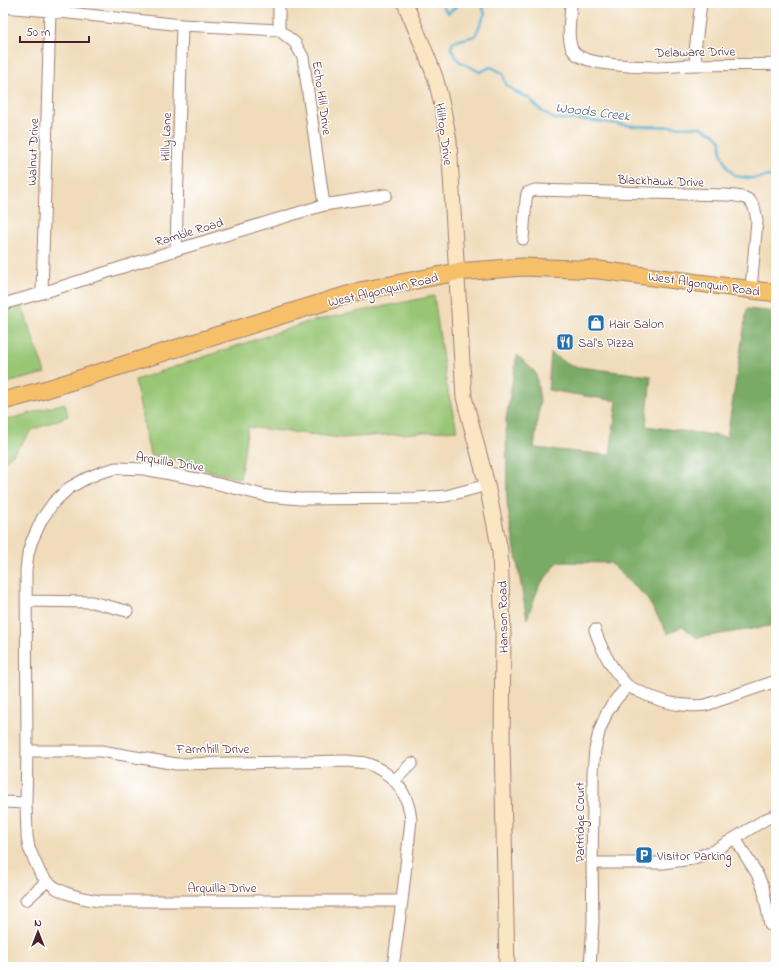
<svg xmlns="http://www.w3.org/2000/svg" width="779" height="970" viewBox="0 0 779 970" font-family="'Indie Flower',sans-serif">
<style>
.green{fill:#99c674;stroke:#727250}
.forest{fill:#7aab66;stroke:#626548}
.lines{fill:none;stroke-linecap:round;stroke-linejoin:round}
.stream{stroke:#4fadce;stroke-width:2.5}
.street-casing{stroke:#9d7e72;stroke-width:13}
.secondary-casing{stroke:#9d7e72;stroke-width:17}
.primary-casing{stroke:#9d7e72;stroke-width:19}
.street{stroke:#fff;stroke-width:11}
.secondary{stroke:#fbe6c4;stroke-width:15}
.primary{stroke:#f6c06b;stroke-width:17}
.labels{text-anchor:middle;stroke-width:3;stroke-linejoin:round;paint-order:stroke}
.street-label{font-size:13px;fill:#4a1f2b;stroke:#fff}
.poi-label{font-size:13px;fill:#4a1f2b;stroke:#fff;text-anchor:start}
.water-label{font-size:14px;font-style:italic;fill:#4c5f74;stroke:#fff}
</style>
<rect width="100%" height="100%" fill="#fff"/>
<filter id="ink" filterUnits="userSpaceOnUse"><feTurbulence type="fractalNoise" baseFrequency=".025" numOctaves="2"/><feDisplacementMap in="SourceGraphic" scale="8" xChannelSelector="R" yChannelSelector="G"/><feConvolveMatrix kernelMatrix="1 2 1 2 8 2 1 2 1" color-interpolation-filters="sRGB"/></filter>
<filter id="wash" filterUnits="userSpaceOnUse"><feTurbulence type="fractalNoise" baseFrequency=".012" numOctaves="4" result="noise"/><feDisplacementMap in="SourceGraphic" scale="16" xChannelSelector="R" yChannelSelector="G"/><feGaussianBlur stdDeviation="0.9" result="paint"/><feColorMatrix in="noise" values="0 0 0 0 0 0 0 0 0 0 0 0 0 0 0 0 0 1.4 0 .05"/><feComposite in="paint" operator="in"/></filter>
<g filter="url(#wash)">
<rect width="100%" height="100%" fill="#f0dcba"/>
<path class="green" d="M 434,296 L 447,388 L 457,430 L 342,438 L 248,427 L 240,479 L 150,455 L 135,380 L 308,322 Z
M 22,306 L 45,373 L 3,384 L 3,310 Z
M 65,403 L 68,416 L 32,430 L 14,453 L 3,463 L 3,421 Z"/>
<path class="forest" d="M 747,309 L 776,312 L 776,625 L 697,638 L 682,626 L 668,634 L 646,597 L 610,563 L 558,562 L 539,586 L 527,619 L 507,504 L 506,419 L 517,355 L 536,373 L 540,401 L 534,448 L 610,455 L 617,401 L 548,390 L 551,353 L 571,366 L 651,376 L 646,426 L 727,437 Z"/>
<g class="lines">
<path class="stream" d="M 441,3 L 441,5 L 448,13 L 461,3
M 481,3 L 485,14 L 475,36 L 453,42 L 451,49 L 459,61 L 480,72 L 491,67 L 503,73 L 506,85 L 516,92 L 529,98 L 539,109 L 554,119 L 586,120 L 634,126 L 700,127 L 713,133 L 721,140 L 721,153 L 727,167 L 735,176 L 748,178 L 758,178 L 776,175"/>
</g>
</g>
<g filter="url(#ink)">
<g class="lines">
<g class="street-casing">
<path id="street" d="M 279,3 L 279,30 L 295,43 L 303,57 L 324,205
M 571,3 C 571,16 565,43 575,53 C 586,65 638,67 655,67 C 669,67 683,65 697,65 C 723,64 750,65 776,64
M 3,7 L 50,11 L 182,25 L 279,30
M 696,65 L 695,51 L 701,3
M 523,239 L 526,200 L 527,193 L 535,190 L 726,195 C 748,197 754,197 757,221 L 751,289
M 176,250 L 182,25
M 42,293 L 50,11
M 3,304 L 42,293 L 176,250 L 324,205 L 386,195
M 26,601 L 92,602 L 127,611
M 595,630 C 602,651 611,669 627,685 C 630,688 634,689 638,691 C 660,702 682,708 706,705 L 776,681
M 27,751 L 101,751 L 176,764 L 347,761 C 353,762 360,762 365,763 C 379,767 395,778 402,791 C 407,799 410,810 411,820 L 402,901 L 393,967
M 394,781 L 412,763
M 3,802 L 26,803
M 735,838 L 747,858 L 756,872 L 763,887 L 770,925
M 592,863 L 663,863 L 692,859 L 715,850 L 766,819 L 776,815
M 26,900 L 47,881
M 402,901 L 99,901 L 82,898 L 66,893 L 56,888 L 47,881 L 40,873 L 33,857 L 29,848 L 27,836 L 26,803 L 27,751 L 26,570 L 28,554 L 31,543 L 42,519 L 54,502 L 69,488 L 85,479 L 99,473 L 116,468 L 144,469 L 202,480 L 267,496 L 300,499 L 417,498 L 446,496 L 487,485
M 590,967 L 593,922 L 592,863 L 593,807 L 593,772 L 595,750 L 599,732 L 607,712 L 617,698 L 628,686"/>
</g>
<g class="secondary-casing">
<path id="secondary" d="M 405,3 C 415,28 426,52 435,77 C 441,98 445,119 449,141 L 464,397 L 487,485 L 500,551 L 503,634 L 502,743 L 507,967"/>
</g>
<g class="primary-casing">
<path id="primary" d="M 3,401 L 44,390 L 263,321 L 360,291 L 457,272 L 523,267 L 599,270 L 776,293"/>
</g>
<use href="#street" class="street"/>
<use href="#secondary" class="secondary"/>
<use href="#primary" class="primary"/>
</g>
</g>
<defs>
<g id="shop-square" transform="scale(0.9)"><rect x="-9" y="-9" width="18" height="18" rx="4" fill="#1f6fb2" stroke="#fff"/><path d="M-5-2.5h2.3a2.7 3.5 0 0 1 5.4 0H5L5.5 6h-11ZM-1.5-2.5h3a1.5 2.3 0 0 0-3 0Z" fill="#fff"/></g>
<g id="restaurant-square" transform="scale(0.9)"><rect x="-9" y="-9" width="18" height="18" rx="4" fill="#1f6fb2" stroke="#fff"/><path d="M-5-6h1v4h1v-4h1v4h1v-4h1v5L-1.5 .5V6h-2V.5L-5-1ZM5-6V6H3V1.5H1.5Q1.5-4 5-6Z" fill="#fff"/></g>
<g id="parking-square" transform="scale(0.9)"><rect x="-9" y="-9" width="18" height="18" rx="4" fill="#1f6fb2" stroke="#fff"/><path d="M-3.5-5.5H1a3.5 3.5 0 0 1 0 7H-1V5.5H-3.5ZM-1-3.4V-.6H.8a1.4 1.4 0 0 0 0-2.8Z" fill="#fff"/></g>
</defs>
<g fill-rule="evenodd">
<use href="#shop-square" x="596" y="323"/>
<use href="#restaurant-square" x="565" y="342"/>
<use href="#parking-square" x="644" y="855"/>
</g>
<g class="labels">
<g class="street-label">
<text transform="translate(695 51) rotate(-1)" y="5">Delaware Drive</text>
<text transform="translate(323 98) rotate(82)" y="5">Echo Hill Drive</text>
<text transform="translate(445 134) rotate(82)" y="5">Hilltop Drive</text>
<text transform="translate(165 137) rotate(-88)" y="5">Hilly Lane</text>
<text transform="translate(32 152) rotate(-88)" y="5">Walnut Drive</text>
<text transform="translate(661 180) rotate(2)" y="5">Blackhawk Drive</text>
<text transform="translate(189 231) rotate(-17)" y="5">Ramble Road</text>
<text transform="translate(704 283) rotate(8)" y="5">West Algonquin Road</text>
<text transform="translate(383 289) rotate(-13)" y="5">West Algonquin Road</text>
<text transform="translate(170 461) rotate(9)" y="5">Arquilla Drive</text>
<text transform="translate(502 617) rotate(-91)" y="5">Hanson Road</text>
<text x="213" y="753">Farmhill Drive</text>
<text transform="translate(579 822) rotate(-90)" y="5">Partridge Court</text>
<text x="222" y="892">Arquilla Drive</text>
</g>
<g class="poi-label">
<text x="609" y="328">Hair Salon</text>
<text x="578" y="347">Sal's Pizza</text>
<text x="657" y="860">Visitor Parking</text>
</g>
<g class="water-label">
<text transform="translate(593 111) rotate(7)" y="5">Woods Creek</text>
</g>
</g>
<rect width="779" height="970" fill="none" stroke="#fff" stroke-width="16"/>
<g transform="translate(38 932)" stroke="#ffffff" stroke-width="3" paint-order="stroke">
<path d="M0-3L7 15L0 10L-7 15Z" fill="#4a1f2b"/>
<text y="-6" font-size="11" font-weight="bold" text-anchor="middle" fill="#4a1f2b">N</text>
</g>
<path d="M20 36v6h69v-6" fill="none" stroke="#4a1f2b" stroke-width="2"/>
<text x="26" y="36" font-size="12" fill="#4a1f2b" stroke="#ffffff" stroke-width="3" paint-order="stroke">50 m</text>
</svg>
